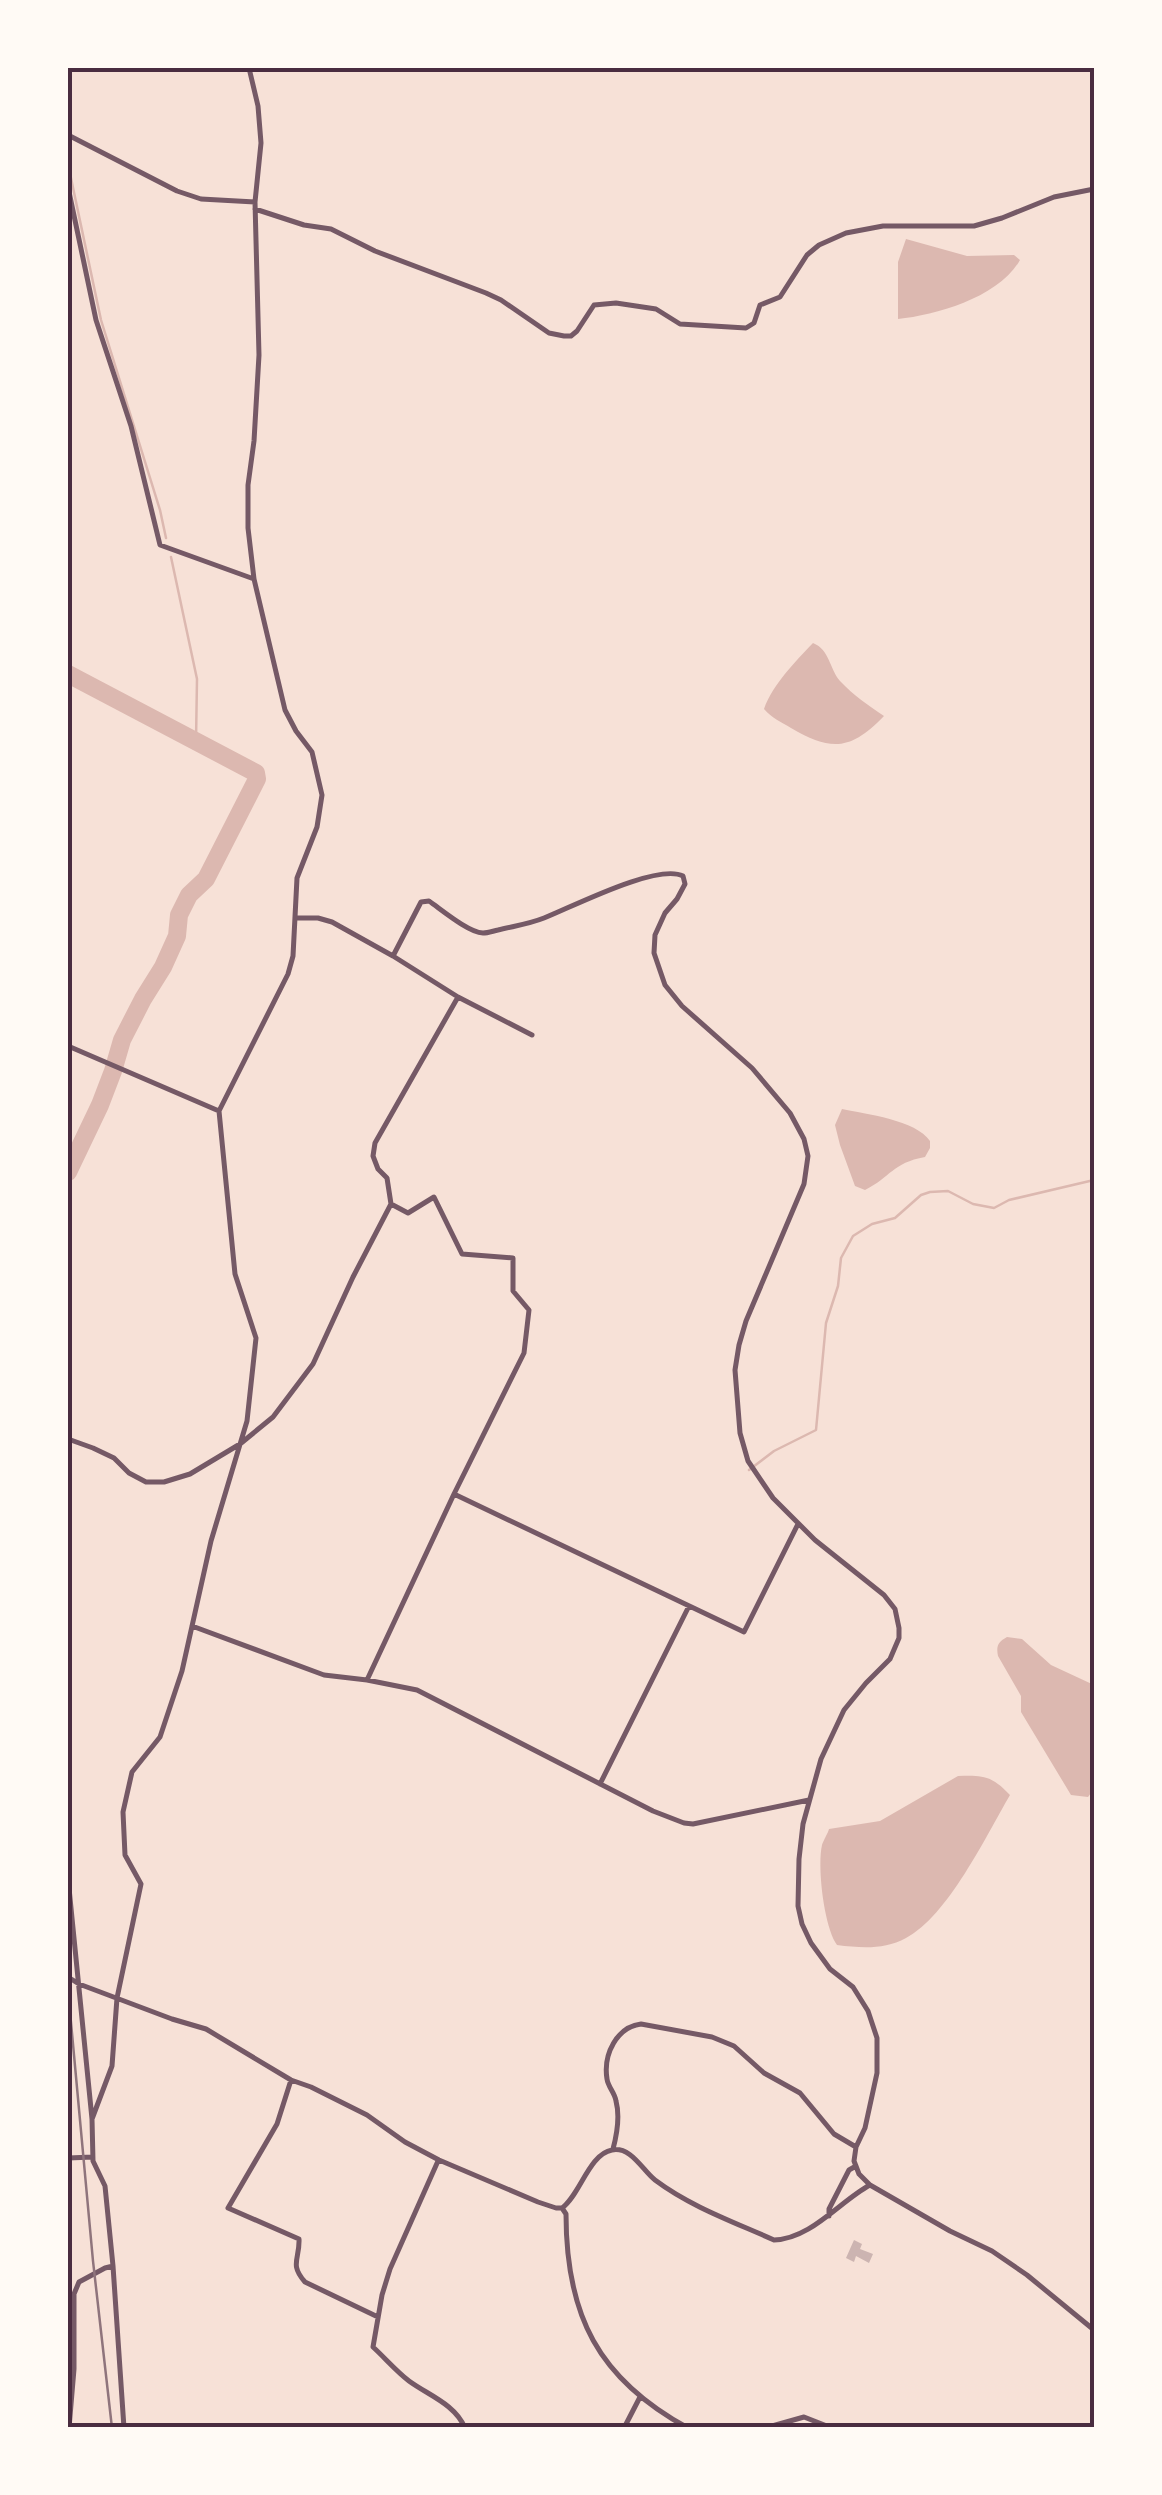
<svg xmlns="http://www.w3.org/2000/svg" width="1162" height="2495" viewBox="0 0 1162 2495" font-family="'IBM Plex Sans',sans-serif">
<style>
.water{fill:#dcb8b0}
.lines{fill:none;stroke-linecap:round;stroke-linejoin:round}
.stream{stroke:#dcb8b0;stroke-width:2.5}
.river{stroke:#dcb8b0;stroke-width:18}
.building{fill:#ccb4b1}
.minor{stroke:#755966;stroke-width:5}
.rail{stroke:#8f747c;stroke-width:2.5}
.neatline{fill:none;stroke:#4a2c40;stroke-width:4}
</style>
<rect width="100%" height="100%" fill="#f7e1d7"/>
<path class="water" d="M 906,239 L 967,256 L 1014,255 L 1020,260 C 999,297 937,315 898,319 L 898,262 Z
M 813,643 C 830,650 829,668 840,681 C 854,696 868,705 884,716 C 851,750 832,752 791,728 C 781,722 772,718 764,709 C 773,684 795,662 813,643 Z
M 842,1109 C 866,1114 916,1120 930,1141 L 930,1148 L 925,1157 C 892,1163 891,1177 865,1190 L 855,1186 L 840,1145 L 835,1125 Z
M 1007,1637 L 1022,1639 L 1051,1665 L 1094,1685 L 1094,1789 L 1088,1797 L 1071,1795 L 1021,1712 L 1021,1696 L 998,1656 C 996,1646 998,1642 1007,1637 Z
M 958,1776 C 984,1775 992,1776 1010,1795 C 986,1836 948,1916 906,1938 C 884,1950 861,1948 837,1945 C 824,1927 817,1867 822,1845 C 823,1841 828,1833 829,1829 L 880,1821 Z"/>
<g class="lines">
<path class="stream" d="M 68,164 L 101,320 L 160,510 L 166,538
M 171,557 L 197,679 L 196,741
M 749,1470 L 774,1451 L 816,1430 L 826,1323 L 838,1286 L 841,1258 L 853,1236 L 872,1224 L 895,1218 L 921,1195 L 930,1192 L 948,1191 L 973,1204 L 994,1208 L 1009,1200 L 1094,1180"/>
<path class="river" d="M 68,674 L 256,773 L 257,779 L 206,879 L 189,895 L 179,915 L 177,936 L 163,967 L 143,999 L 122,1040 L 113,1071 L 100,1105 L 68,1172"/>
</g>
<path class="building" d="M 854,2240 L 862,2244 L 860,2249 L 873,2254 L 869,2263 L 856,2256 L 854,2262 L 846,2258 Z"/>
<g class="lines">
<path class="minor" d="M 68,135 L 177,191 L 201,199 L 255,202
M 68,187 L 96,320 L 131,426 L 160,545 L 254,579
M 255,209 L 304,225 L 331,229 L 375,251 L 486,293 L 501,300 L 549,333 L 564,336 L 571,336 L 577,331 L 594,305 L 616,303 L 656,309 L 680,324 L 746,328 L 754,323 L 760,305 L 780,297 L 807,255 L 819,245 L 846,233 L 883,226 L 974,226 L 1002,218 L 1054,197 L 1094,189
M 296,918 L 318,918 L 332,922 L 393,956 L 458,997 L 532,1035
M 393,956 L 421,902 L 429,901 C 442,910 468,932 483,933 C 488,933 493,931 498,930 C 514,926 529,924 544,918 C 572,907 657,863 683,876 L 685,884 L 677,899 L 665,913 L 655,935 L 654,953 L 665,985 L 682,1006 L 752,1068 L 790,1113 L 804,1139 L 808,1156 L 804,1184 L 746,1321 L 739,1345 L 735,1370 L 740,1433 L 748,1461 L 773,1498 L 815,1540 L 884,1595 L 895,1609 L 899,1628 L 899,1638 L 890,1659 L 866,1683 L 844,1710 L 821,1759 L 803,1824 L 799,1859 L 798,1906 L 802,1924 L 811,1943 L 830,1969 L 853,1987 L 868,2011 L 877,2038 L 877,2073 L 865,2128 L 856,2147 L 854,2161 L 859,2174 L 870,2185 L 950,2231 L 992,2251 L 1027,2275 L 1094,2330
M 68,1046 L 219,1111
M 68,1439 L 93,1448 L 114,1458 L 129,1473 L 146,1482 L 164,1482 L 190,1474 L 240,1444 L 273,1417 L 313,1364 L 353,1277 L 391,1204 L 387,1178 L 378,1169 L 373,1156 L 375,1143 L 458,997
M 454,1494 L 744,1632 L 798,1524
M 192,1626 L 324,1675 L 367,1680 L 417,1690 L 653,1811 L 684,1823 L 693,1824 L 809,1800
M 367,1680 L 454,1494 L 524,1353 L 529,1310 L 513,1291 L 513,1258 L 462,1254 L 434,1197 L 408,1213 L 391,1204
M 600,1784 L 689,1606
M 68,1878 L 92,2119 L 93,2161 L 105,2186 L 113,2266 L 105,2268 L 79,2282 L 74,2294 L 74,2369 L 69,2428
M 68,1977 L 79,1984 L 172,2019 L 206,2029 L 291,2080 L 311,2087 L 367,2115 L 405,2142 L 439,2160 L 538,2202 L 556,2208 L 562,2208
M 291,2080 L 277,2124 L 228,2208 L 299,2239 C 300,2259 289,2264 305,2282 L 378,2317
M 92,2119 L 112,2066 L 117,1998 L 141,1884 L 125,1855 L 123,1812 L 132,1772 L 160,1737 L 182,1671 L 211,1541 L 247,1421 L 256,1338 L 235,1274 L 219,1111 L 288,974 L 293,956 L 297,878 L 317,827 L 322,795 L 312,752 L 296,731 L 285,710 L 254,579 L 248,528 L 248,485 L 254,441 L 259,355 L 255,202 L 261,143 L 258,106 L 249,68
M 613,2149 C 617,2134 620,2116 616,2101 C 615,2093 608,2087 607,2079 C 603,2054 617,2027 641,2024 L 712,2037 L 734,2046 L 764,2073 L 800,2093 L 834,2134 L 856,2147
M 68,2158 L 93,2157
M 438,2161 L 390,2269 L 382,2295 L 373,2347 C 385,2358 396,2371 409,2381 C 428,2395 455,2404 465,2428
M 562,2208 C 580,2195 589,2154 612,2150 C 631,2146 643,2171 655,2180 C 691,2207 734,2222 774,2240 C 811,2239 840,2201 870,2185
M 562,2208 L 566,2214 C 566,2315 598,2379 688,2428
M 829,2216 L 829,2209 L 849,2170 L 856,2166
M 113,2266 L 124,2428
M 624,2428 L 640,2397
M 765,2428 L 804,2417 L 832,2428"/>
<path class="rail" d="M 68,1990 L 93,2261 L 112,2428"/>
</g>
<rect width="1162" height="2495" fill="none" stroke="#fffaf5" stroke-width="140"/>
<rect x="70" y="70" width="1022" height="2355" class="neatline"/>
</svg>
